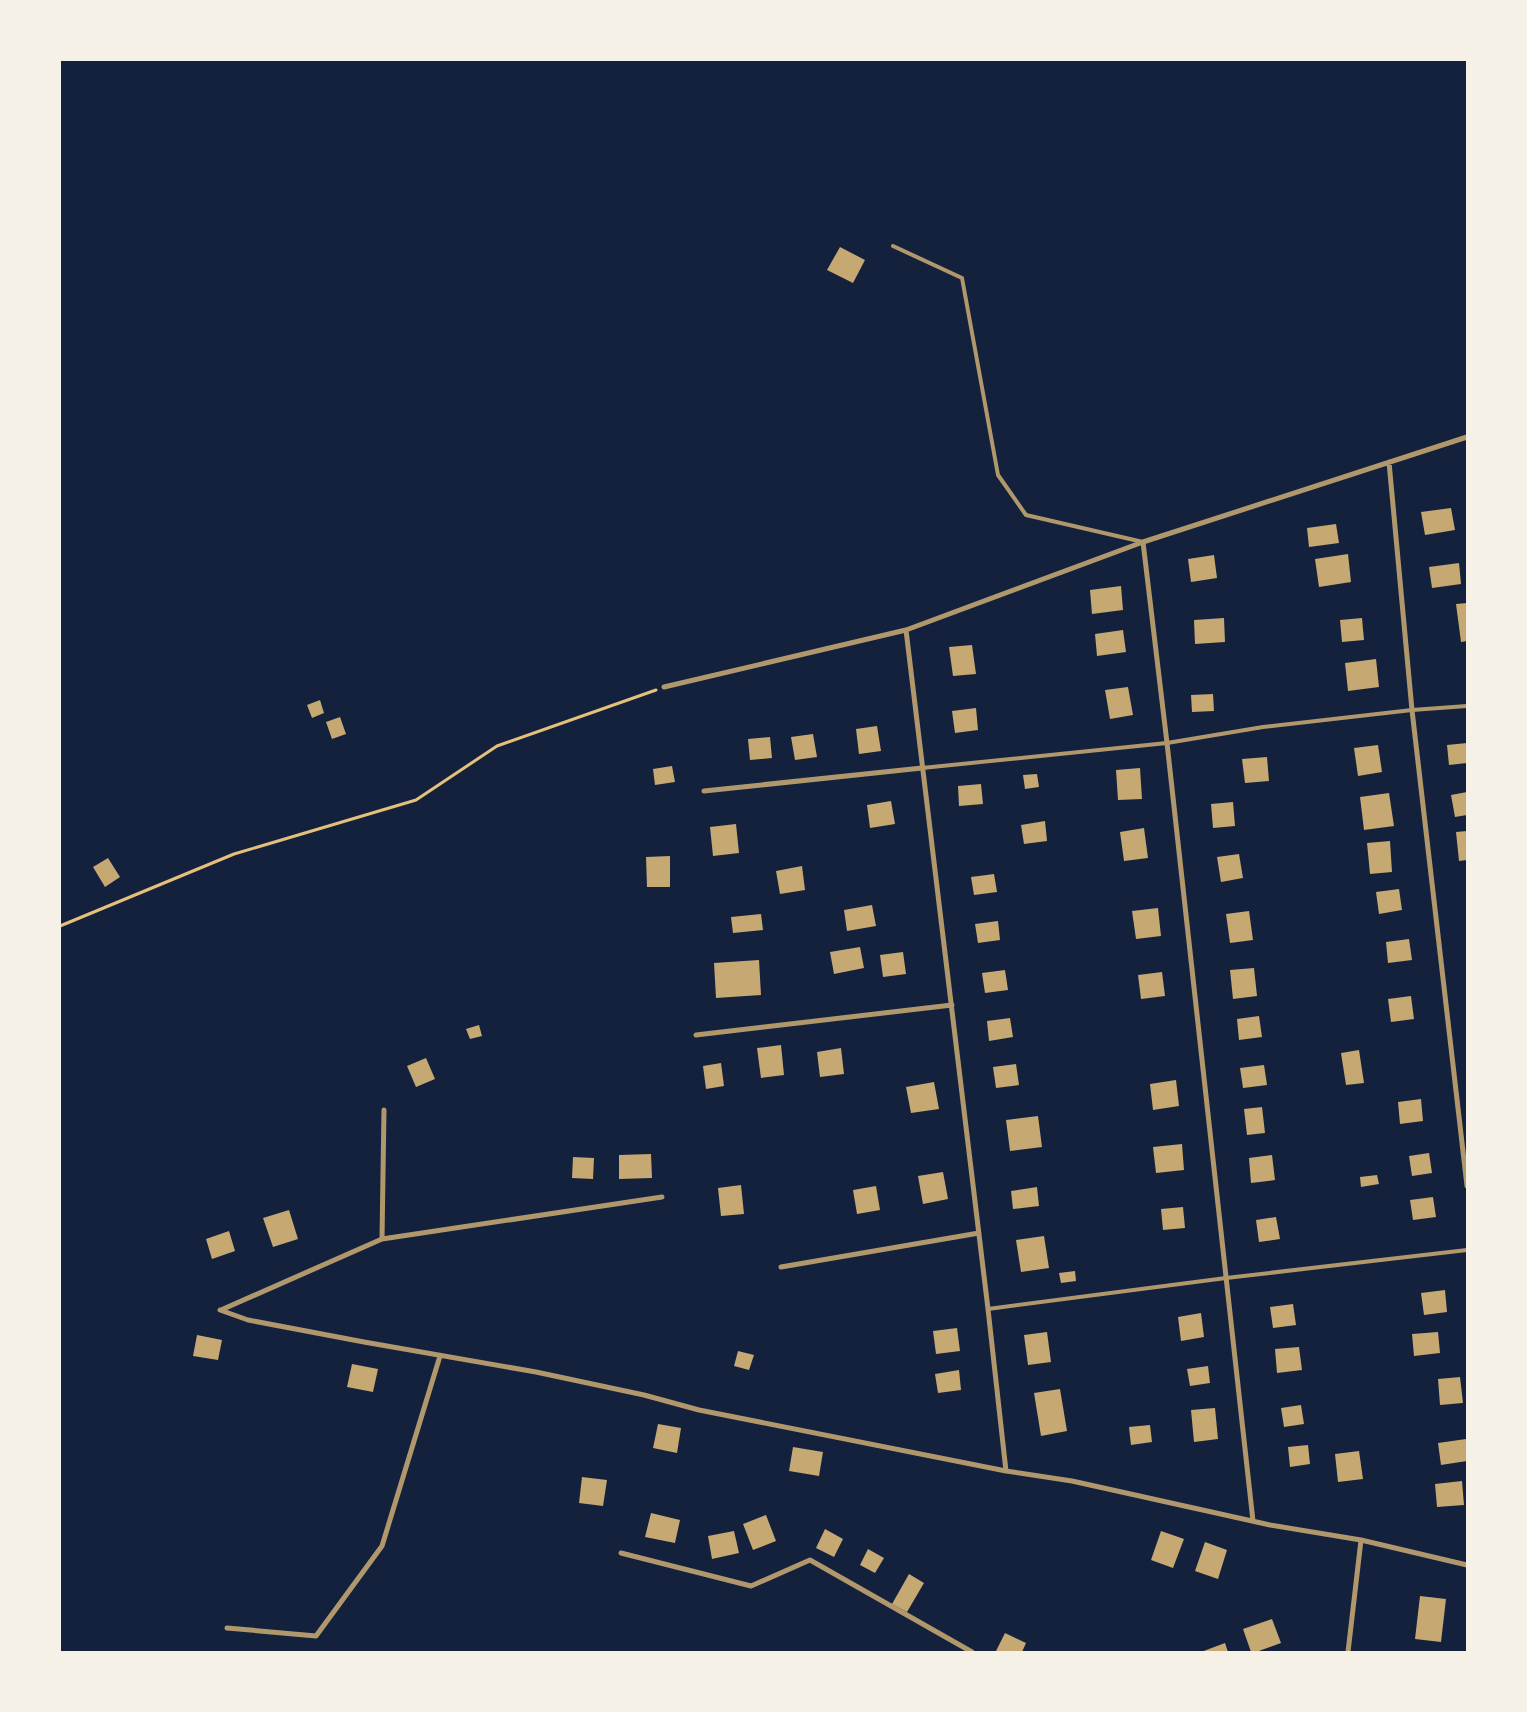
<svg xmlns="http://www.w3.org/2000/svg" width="1527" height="1712" viewBox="0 0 1527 1712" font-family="'Noto Serif',serif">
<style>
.building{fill:#c6a872}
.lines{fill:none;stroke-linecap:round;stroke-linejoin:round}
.path{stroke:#e5c07b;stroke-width:3}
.service{stroke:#b1986c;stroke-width:4}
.minor{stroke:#b1986c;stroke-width:5}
</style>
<rect width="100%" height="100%" fill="#14213d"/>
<path class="building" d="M 840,247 L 865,260 L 853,283 L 827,270 Z
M 1451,508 L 1455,530 L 1425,535 L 1421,512 Z
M 1336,524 L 1339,543 L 1309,547 L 1307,528 Z
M 1348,554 L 1351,582 L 1319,587 L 1315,559 Z
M 1214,555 L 1217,578 L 1191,582 L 1188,559 Z
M 1459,563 L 1461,584 L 1432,588 L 1429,567 Z
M 1121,586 L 1123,610 L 1092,614 L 1090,590 Z
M 1467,603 L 1467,641 L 1461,642 L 1456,604 Z
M 1224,618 L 1225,642 L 1195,644 L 1194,620 Z
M 1362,618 L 1364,640 L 1342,642 L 1340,620 Z
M 1123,630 L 1126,652 L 1097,656 L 1095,634 Z
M 972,645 L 976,674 L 953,676 L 949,647 Z
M 1376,659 L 1379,687 L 1348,691 L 1345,663 Z
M 1128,687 L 1133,715 L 1110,719 L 1105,690 Z
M 1213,694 L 1214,711 L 1192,712 L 1191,695 Z
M 320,700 L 324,713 L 312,718 L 307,705 Z
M 976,708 L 978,730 L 955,733 L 952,711 Z
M 340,717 L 346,734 L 332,739 L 326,722 Z
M 877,726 L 881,751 L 859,754 L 856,729 Z
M 813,734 L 817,757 L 795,760 L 791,737 Z
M 770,737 L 772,758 L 750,760 L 748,739 Z
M 1467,743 L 1467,763 L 1449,765 L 1447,745 Z
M 1378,745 L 1382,772 L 1358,776 L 1354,748 Z
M 1267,757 L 1269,781 L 1245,783 L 1242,759 Z
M 672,766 L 675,782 L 655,785 L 653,769 Z
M 1140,768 L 1142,799 L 1118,800 L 1116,770 Z
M 1037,774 L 1039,787 L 1025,789 L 1023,775 Z
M 981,784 L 983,804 L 959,806 L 958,786 Z
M 1467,792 L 1467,815 L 1455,817 L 1451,795 Z
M 1389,793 L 1394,826 L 1364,830 L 1360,797 Z
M 891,801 L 895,824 L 870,828 L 867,805 Z
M 1233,802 L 1235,826 L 1213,828 L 1211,804 Z
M 1045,821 L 1047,841 L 1024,844 L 1021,825 Z
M 736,824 L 739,853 L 713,856 L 710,827 Z
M 1144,828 L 1148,858 L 1124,861 L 1120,832 Z
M 1467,831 L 1467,860 L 1459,861 L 1456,832 Z
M 1390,841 L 1392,872 L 1370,874 L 1367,843 Z
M 1239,854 L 1243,878 L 1221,882 L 1217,857 Z
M 670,856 L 670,887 L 647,887 L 646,857 Z
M 108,858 L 120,877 L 105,887 L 93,867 Z
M 802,866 L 805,890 L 780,894 L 776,871 Z
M 994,874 L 997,892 L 974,895 L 971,877 Z
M 1399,889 L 1402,910 L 1379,914 L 1376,892 Z
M 872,905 L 876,926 L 847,931 L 844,910 Z
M 1158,908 L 1161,936 L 1136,939 L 1132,911 Z
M 1249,911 L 1253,940 L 1230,943 L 1226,914 Z
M 761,914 L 763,930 L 733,933 L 731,917 Z
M 998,921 L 1000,940 L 978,943 L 975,924 Z
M 1409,939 L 1412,960 L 1388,963 L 1386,942 Z
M 860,947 L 864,968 L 834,974 L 830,952 Z
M 903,952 L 906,974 L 883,977 L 880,955 Z
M 759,960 L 761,995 L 716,998 L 714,963 Z
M 1254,968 L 1257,996 L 1233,999 L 1230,970 Z
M 1005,970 L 1008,990 L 985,993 L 982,973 Z
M 1162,972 L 1165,996 L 1141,999 L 1138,975 Z
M 1411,996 L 1414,1019 L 1391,1022 L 1388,999 Z
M 1259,1016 L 1262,1037 L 1239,1040 L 1237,1019 Z
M 1010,1018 L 1013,1037 L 989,1041 L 987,1021 Z
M 479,1025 L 482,1036 L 470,1039 L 466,1029 Z
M 781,1045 L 784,1075 L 761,1078 L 757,1048 Z
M 841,1048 L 844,1074 L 820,1077 L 817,1052 Z
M 1359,1050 L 1364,1083 L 1346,1085 L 1341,1053 Z
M 426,1058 L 435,1079 L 416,1087 L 407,1066 Z
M 721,1063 L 724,1086 L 706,1089 L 703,1066 Z
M 1016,1064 L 1019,1085 L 996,1088 L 993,1067 Z
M 1264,1065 L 1267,1085 L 1243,1088 L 1240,1068 Z
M 1176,1080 L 1179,1106 L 1153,1110 L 1150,1084 Z
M 934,1082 L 939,1109 L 911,1113 L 906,1087 Z
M 1421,1099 L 1423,1121 L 1400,1124 L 1398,1102 Z
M 1262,1107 L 1265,1133 L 1247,1135 L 1244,1109 Z
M 1038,1116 L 1042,1147 L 1010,1151 L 1006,1120 Z
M 1182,1144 L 1184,1170 L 1156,1173 L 1153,1147 Z
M 1429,1153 L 1432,1173 L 1412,1176 L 1409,1156 Z
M 651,1154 L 652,1178 L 619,1179 L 619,1155 Z
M 1272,1155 L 1275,1180 L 1251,1183 L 1249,1158 Z
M 573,1157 L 594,1158 L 593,1179 L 572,1178 Z
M 943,1172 L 948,1199 L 923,1204 L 918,1176 Z
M 1377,1175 L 1379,1184 L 1361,1187 L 1360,1177 Z
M 741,1185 L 744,1214 L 721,1216 L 718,1188 Z
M 876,1186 L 880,1210 L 857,1214 L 853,1190 Z
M 1037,1187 L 1039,1206 L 1013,1209 L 1011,1191 Z
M 1433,1197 L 1436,1217 L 1413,1220 L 1410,1200 Z
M 1183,1207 L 1185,1228 L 1163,1230 L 1161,1209 Z
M 289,1210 L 298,1239 L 273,1247 L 263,1218 Z
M 1276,1217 L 1280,1239 L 1259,1242 L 1256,1220 Z
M 229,1231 L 235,1251 L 212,1259 L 206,1239 Z
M 1044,1236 L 1049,1268 L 1021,1272 L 1016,1240 Z
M 1075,1271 L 1076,1281 L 1061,1283 L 1059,1273 Z
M 1445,1290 L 1447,1312 L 1424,1315 L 1421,1293 Z
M 1293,1304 L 1296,1325 L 1273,1328 L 1270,1307 Z
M 1201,1313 L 1204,1337 L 1181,1341 L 1178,1317 Z
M 957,1328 L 960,1351 L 936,1354 L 933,1331 Z
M 1047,1332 L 1051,1362 L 1028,1365 L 1024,1335 Z
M 1438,1332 L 1440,1353 L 1414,1356 L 1412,1334 Z
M 197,1335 L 222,1340 L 218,1360 L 193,1356 Z
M 1299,1347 L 1302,1370 L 1277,1373 L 1275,1349 Z
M 738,1351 L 754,1355 L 749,1370 L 734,1366 Z
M 352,1364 L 378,1369 L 373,1392 L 347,1387 Z
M 1208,1366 L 1210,1383 L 1190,1386 L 1187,1369 Z
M 959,1370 L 961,1390 L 938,1393 L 935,1374 Z
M 1460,1377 L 1463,1403 L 1440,1405 L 1438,1379 Z
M 1060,1389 L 1067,1431 L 1041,1436 L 1034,1393 Z
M 1301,1405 L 1304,1424 L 1284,1427 L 1281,1408 Z
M 1215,1408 L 1218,1439 L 1194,1442 L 1191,1410 Z
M 658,1424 L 681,1428 L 677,1453 L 653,1448 Z
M 1150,1425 L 1152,1442 L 1131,1445 L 1129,1427 Z
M 1466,1439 L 1467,1461 L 1441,1465 L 1438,1443 Z
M 1308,1445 L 1310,1464 L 1290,1467 L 1288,1447 Z
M 793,1447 L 823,1452 L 819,1476 L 789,1471 Z
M 1359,1451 L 1363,1479 L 1338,1482 L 1335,1454 Z
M 582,1477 L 607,1480 L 603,1506 L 579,1503 Z
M 1462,1481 L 1464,1505 L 1437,1507 L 1435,1484 Z
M 651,1513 L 680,1520 L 675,1543 L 645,1537 Z
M 766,1515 L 776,1541 L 753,1550 L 743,1524 Z
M 825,1529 L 843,1539 L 834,1557 L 816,1548 Z
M 734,1531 L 739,1553 L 712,1559 L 708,1536 Z
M 1161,1531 L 1184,1539 L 1173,1568 L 1151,1560 Z
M 1205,1542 L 1227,1550 L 1218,1579 L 1195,1571 Z
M 868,1549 L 884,1558 L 875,1573 L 860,1565 Z
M 909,1574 L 924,1583 L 907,1612 L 892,1604 Z
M 1420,1596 L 1446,1599 L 1441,1642 L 1415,1639 Z
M 1272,1619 L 1281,1643 L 1256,1652 L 1251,1652 L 1243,1629 Z
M 1005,1633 L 1026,1643 L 1022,1652 L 996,1651 Z
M 1225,1643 L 1228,1652 L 1201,1652 Z"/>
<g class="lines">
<path class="path" d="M 60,926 L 234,854 L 416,800 L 497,746 L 656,690"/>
<path class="service" d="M 893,246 L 962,278 L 998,475 L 1026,515 L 1143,542
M 922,768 L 1167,743 L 1263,727 L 1412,710 L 1467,706
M 988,1309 L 1226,1278 L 1467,1250"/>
<path class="minor" d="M 1389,462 L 1412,710 L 1467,1186
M 1143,542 L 1167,743 L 1253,1521
M 906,630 L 988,1309 L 1006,1471
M 664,687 L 906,630 L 1143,542 L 1467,437
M 704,791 L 922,768
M 696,1035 L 952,1005
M 384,1110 L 382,1239 L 662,1197
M 781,1267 L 979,1233
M 220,1310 L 248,1320 L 364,1342 L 536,1372 L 644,1395 L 699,1410 L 1006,1471 L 1072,1481 L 1270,1525 L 1361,1540 L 1467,1565
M 221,1310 L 382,1239
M 621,1553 L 751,1586 L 810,1560 L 972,1652
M 227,1628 L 316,1636 L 382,1546 L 440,1356
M 1348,1652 L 1361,1540"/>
</g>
<rect width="1527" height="1712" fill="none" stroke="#f6f1e7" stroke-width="122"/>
</svg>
